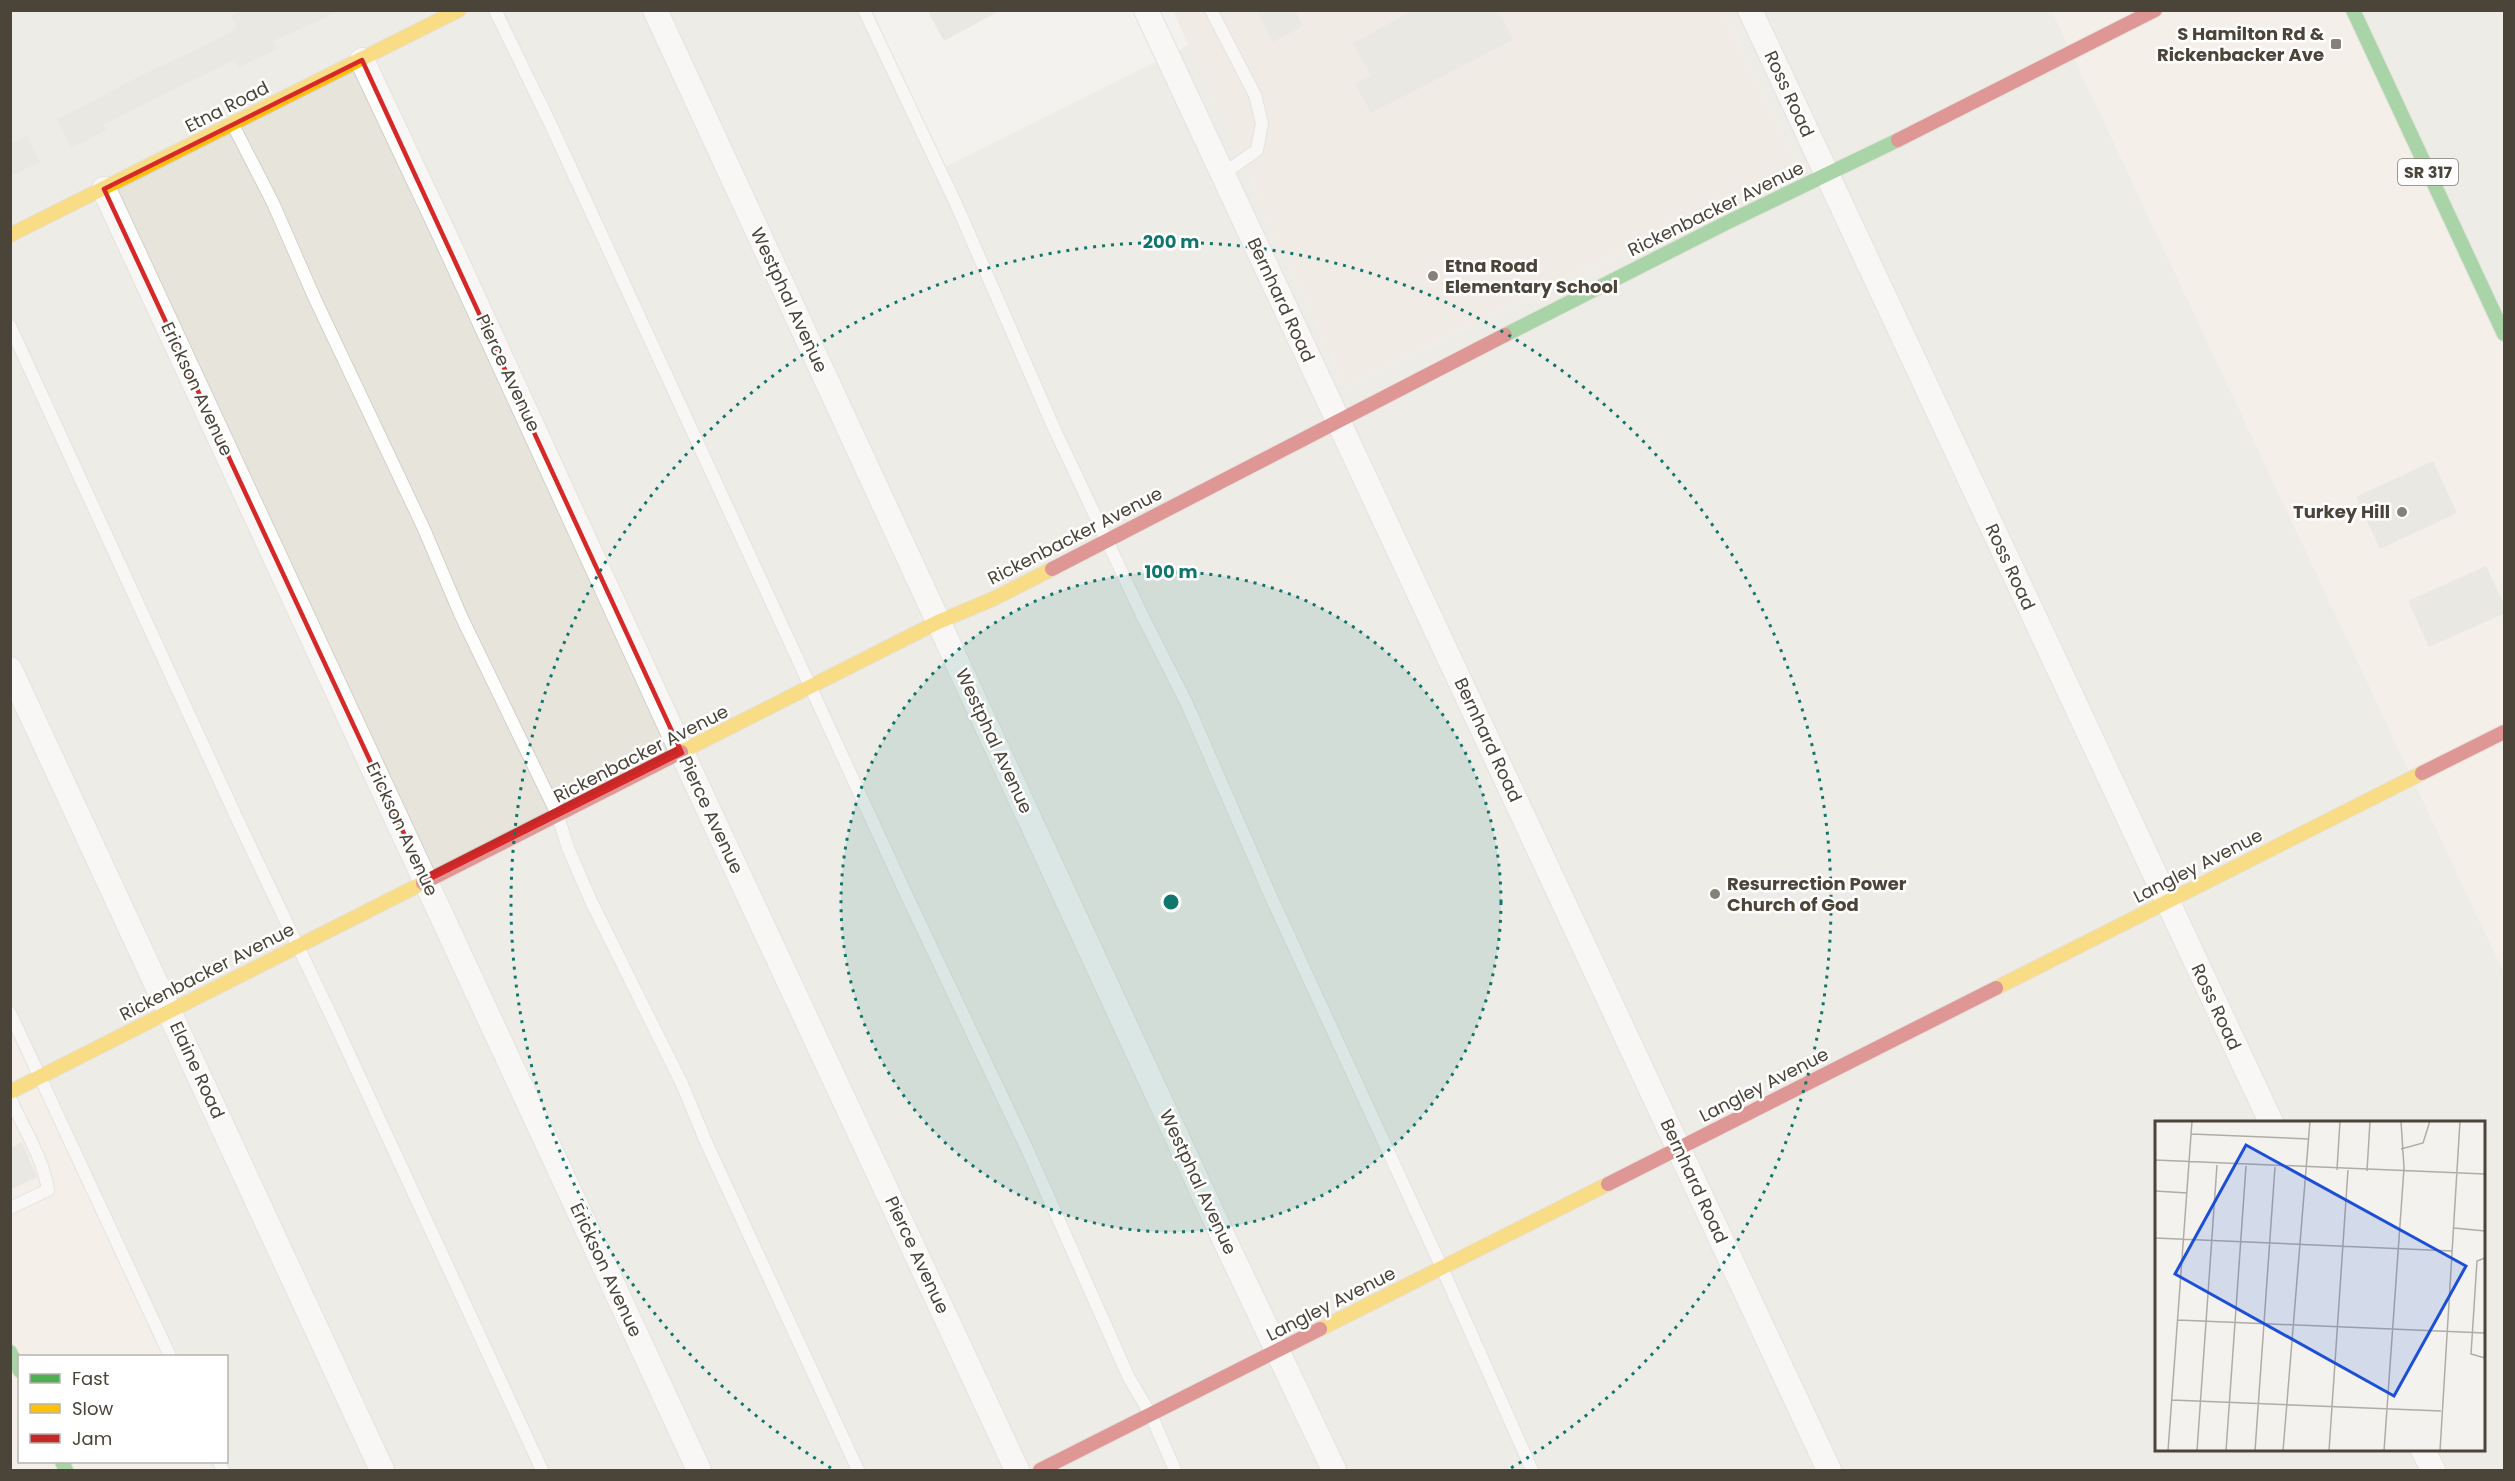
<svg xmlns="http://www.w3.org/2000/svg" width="2515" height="1481" viewBox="0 0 2515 1481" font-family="Poppins,sans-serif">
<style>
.residential{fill:#e7e4dc;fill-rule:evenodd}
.commercial{fill:#f3ebdf}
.education{fill:#eae5da}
.building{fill:#dedbd6}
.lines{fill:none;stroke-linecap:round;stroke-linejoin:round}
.lane-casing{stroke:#d2d0cb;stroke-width:14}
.street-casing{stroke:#d2d0cb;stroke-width:26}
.fast-casing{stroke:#d3cfc5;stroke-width:16}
.slow-casing{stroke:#d3cfc5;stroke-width:16}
.jam-casing{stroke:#d3cfc5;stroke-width:16}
.lane{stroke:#fdfdfc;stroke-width:12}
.street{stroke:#fdfdfc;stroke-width:24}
.fast{stroke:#4caf50;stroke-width:14}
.slow{stroke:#ffc107;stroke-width:14}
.jam{stroke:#c62828;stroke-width:14}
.marked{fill:none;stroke:#d62828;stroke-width:4.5;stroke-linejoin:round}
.ring{fill:none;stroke:#0f766e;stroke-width:3;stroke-dasharray:3 6}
.poi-dot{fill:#868178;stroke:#fff;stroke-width:2}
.labels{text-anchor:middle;stroke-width:5;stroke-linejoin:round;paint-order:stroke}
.shield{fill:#fff;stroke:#817c74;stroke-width:1.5}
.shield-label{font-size:16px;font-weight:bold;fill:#4b4439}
.poi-label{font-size:18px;font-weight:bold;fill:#4b4439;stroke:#fff;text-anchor:end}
.street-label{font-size:18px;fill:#4b4439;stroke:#fff}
.inset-road{fill:none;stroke:#b0aca6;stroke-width:1.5}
.view{fill:#1d4ed8;fill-opacity:0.15;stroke:#1d4ed8;stroke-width:3}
.inset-edge{fill:none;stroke:#4b4439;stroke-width:3}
.centre{fill:#0f766e;stroke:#fff;stroke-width:3}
.ring-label{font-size:18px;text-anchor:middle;font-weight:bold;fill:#0f766e;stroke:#fff;stroke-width:5;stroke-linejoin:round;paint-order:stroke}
</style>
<rect width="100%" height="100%" fill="#f4f2ee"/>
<path class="residential" d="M 10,11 L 868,11 L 939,170 L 1189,45 L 1345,388 L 1797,165 L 1724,11 L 2052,11 L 2504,973 L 2504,1470 L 222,1470 L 218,1462 L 226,1462 L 226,1356 L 170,1356 L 11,1013 ZM 2156,1122 L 2484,1122 L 2484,1450 L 2156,1450 Z
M 2353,11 L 2504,11 L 2504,333 Z"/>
<path class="commercial" d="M 2052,11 L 2353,11 L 2504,333 L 2504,973 Z
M 10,1013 L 170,1356 L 20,1356 L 20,1462 L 218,1462 L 222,1470 L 11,1470 Z"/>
<path class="education" d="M 1173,11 L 1724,11 L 1797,165 L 1345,388 Z"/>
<path class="building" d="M 242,10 L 342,10 L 273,41 L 277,49 L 239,67 L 235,60 L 151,100 L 104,125 L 106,130 L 71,148 L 57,120 L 140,76 L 223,37 L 237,27 L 231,16 Z
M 927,10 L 1001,10 L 944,41 Z
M 1257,10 L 1295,10 L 1303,26 L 1273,42 Z
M 1414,10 L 1498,10 L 1513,40 L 1371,113 L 1355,84 L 1371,76 L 1353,43 Z
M 27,136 L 40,162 L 10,176 L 10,144 Z
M 2433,461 L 2457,513 L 2380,549 L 2356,497 Z
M 2486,566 L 2505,606 L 2505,613 L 2429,647 L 2408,601 Z
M 22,1142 L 37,1177 L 10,1190 L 10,1148 Z"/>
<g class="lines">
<g class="lane-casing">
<path id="lane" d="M 495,10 L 550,123 L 907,896 L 1028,1151 L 1129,1378 L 1151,1415 L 1175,1470
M 864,10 L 957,206 L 1053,426 L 1142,615 L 1187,704 L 1272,899 L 1442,1268 L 1532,1470
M 1211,10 L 1255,95 L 1262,123 L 1257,150 L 1223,174
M 233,125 L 273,203 L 315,299 L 424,529 L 461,616 L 558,816 L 568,848 L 591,901 L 682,1084 L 706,1142 L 858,1470
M 10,326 L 240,825 L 338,1030 L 542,1470
M 10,1013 L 170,1356
M 10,1098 C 23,1128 43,1157 48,1190 L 10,1208
M 219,1462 L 223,1470"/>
</g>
<g class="street-casing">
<path id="street" d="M 655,10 L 1226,1243 L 1334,1470
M 1146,10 L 1829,1470
M 1750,10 L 2271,1122
M 362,60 L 447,240 L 696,783 L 1017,1470
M 104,189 L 699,1470
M 10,669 L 382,1470
M 2423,1450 L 2433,1470"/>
</g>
<g class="fast-casing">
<path id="fast" d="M 2353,10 L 2504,334
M 1505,335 L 1728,222 L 1898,140
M 10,1352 L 20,1371
M 62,1462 L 66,1470"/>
</g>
<g class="slow-casing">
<path id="slow" d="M 10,235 L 459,10
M 681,752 L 938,622 L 993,599 L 1052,569
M 1996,988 L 2422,773
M 10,1092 L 423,883
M 1320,1329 L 1608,1184"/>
</g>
<g class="jam-casing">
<path id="jam" d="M 1898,140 L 2155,10
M 1052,569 L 1505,335
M 2422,773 L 2504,732
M 423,883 L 681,752
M 1608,1184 L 1996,988
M 1040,1470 L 1320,1329"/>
</g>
<use href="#lane" class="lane"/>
<use href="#street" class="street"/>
<use href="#fast" class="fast"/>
<use href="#slow" class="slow"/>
<use href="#jam" class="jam"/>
</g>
<path d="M0 0H2515V1481H0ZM 362,60 L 682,753 L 426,881 L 104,189 Z" fill="#f4f2ee" fill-opacity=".55" fill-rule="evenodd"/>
<path class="marked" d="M 362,60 L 682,753 L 426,881 L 104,189 Z"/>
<circle cx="1171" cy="902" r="330" fill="#0f766e" fill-opacity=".12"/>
<g class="ring">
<circle cx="1171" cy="902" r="330"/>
<path d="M831 1468A660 660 0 1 1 1511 1468"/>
</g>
<g class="poi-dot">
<rect x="2330" y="38" width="12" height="12" rx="3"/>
<circle cx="1433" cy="276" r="6"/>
<circle cx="2402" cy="512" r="6"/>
<circle cx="1715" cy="894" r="6"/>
</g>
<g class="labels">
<rect class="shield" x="2398" y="159" width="60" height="26" rx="4.5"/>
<g class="shield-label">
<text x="2428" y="178">SR 317</text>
</g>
<g class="poi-label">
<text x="2324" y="40">S Hamilton Rd &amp;<tspan x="2324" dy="21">Rickenbacker Ave</tspan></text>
<text x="1445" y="272" text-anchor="start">Etna Road<tspan x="1445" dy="21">Elementary School</tspan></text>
<text x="2390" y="518">Turkey Hill</text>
<text x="1727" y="890" text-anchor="start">Resurrection Power<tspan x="1727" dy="21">Church of God</tspan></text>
</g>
<g class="street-label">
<text transform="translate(1789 94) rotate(65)" y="6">Ross Road</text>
<text transform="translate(227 107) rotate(-27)" y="6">Etna Road</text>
<text transform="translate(1716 209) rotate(-26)" y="6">Rickenbacker Avenue</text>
<text transform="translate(789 300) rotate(65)" y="6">Westphal Avenue</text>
<text transform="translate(1281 300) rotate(65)" y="6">Bernhard Road</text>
<text transform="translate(508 373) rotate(65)" y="6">Pierce Avenue</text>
<text transform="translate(197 389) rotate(65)" y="6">Erickson Avenue</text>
<text transform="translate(1075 536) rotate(-27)" y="6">Rickenbacker Avenue</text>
<text transform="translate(2010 567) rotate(65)" y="6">Ross Road</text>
<text transform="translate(1488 740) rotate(65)" y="6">Bernhard Road</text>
<text transform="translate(994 741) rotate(65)" y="6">Westphal Avenue</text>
<text transform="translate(641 754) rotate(-27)" y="6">Rickenbacker Avenue</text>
<text transform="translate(711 815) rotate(65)" y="6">Pierce Avenue</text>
<text transform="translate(402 829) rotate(65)" y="6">Erickson Avenue</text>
<text transform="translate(2198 866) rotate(-27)" y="6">Langley Avenue</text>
<text transform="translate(207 972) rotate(-27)" y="6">Rickenbacker Avenue</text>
<text transform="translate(2216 1007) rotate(65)" y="6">Ross Road</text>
<text transform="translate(197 1070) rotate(65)" y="6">Elaine Road</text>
<text transform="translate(1764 1085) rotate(-27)" y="6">Langley Avenue</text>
<text transform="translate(1694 1181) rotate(65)" y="6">Bernhard Road</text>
<text transform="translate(1198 1182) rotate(65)" y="6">Westphal Avenue</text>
<text transform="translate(917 1255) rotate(65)" y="6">Pierce Avenue</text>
<text transform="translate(606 1270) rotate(65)" y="6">Erickson Avenue</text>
<text transform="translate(1331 1304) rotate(-27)" y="6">Langley Avenue</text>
</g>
</g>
<g transform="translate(2155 1121)">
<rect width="330" height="330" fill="#f4f2ee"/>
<path class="inset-road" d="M 36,13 L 154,18M 246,28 L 268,22 L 275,0M 0,39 L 330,53M 182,49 L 185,0M 212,50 L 215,0M 0,70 L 32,72M 299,107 L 330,110M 0,117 L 297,130M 330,137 L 322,140 L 316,233 L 330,237M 23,199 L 330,212M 17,279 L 286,290M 13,330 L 37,0M 42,330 L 62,44M 71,330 L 91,45M 100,330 L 120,46M 128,330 L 155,0M 174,330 L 193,49M 229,330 L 249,47 L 246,0M 285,330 L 305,0"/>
<path class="view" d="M 91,24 L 311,145 L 239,275 L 20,153 Z"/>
<rect width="330" height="330" class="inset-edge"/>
</g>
<circle cx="1171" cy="902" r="9" class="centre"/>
<g class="ring-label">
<text x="1171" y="248">200 m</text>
<text x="1171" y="578">100 m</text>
</g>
<rect width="2515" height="1481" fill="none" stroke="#4b4439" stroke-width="24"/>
<rect x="18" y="1355" width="210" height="108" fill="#ffffff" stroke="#b7b4b0" stroke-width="1.5"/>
<rect x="30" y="1374" width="30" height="9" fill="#4caf50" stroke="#b7b4b0" stroke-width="1.5"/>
<text x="72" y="1385" font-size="18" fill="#4b4439">Fast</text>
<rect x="30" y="1404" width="30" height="9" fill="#ffc107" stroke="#b7b4b0" stroke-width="1.5"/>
<text x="72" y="1415" font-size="18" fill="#4b4439">Slow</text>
<rect x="30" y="1434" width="30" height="9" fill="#c62828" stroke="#b7b4b0" stroke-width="1.5"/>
<text x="72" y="1445" font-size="18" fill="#4b4439">Jam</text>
</svg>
